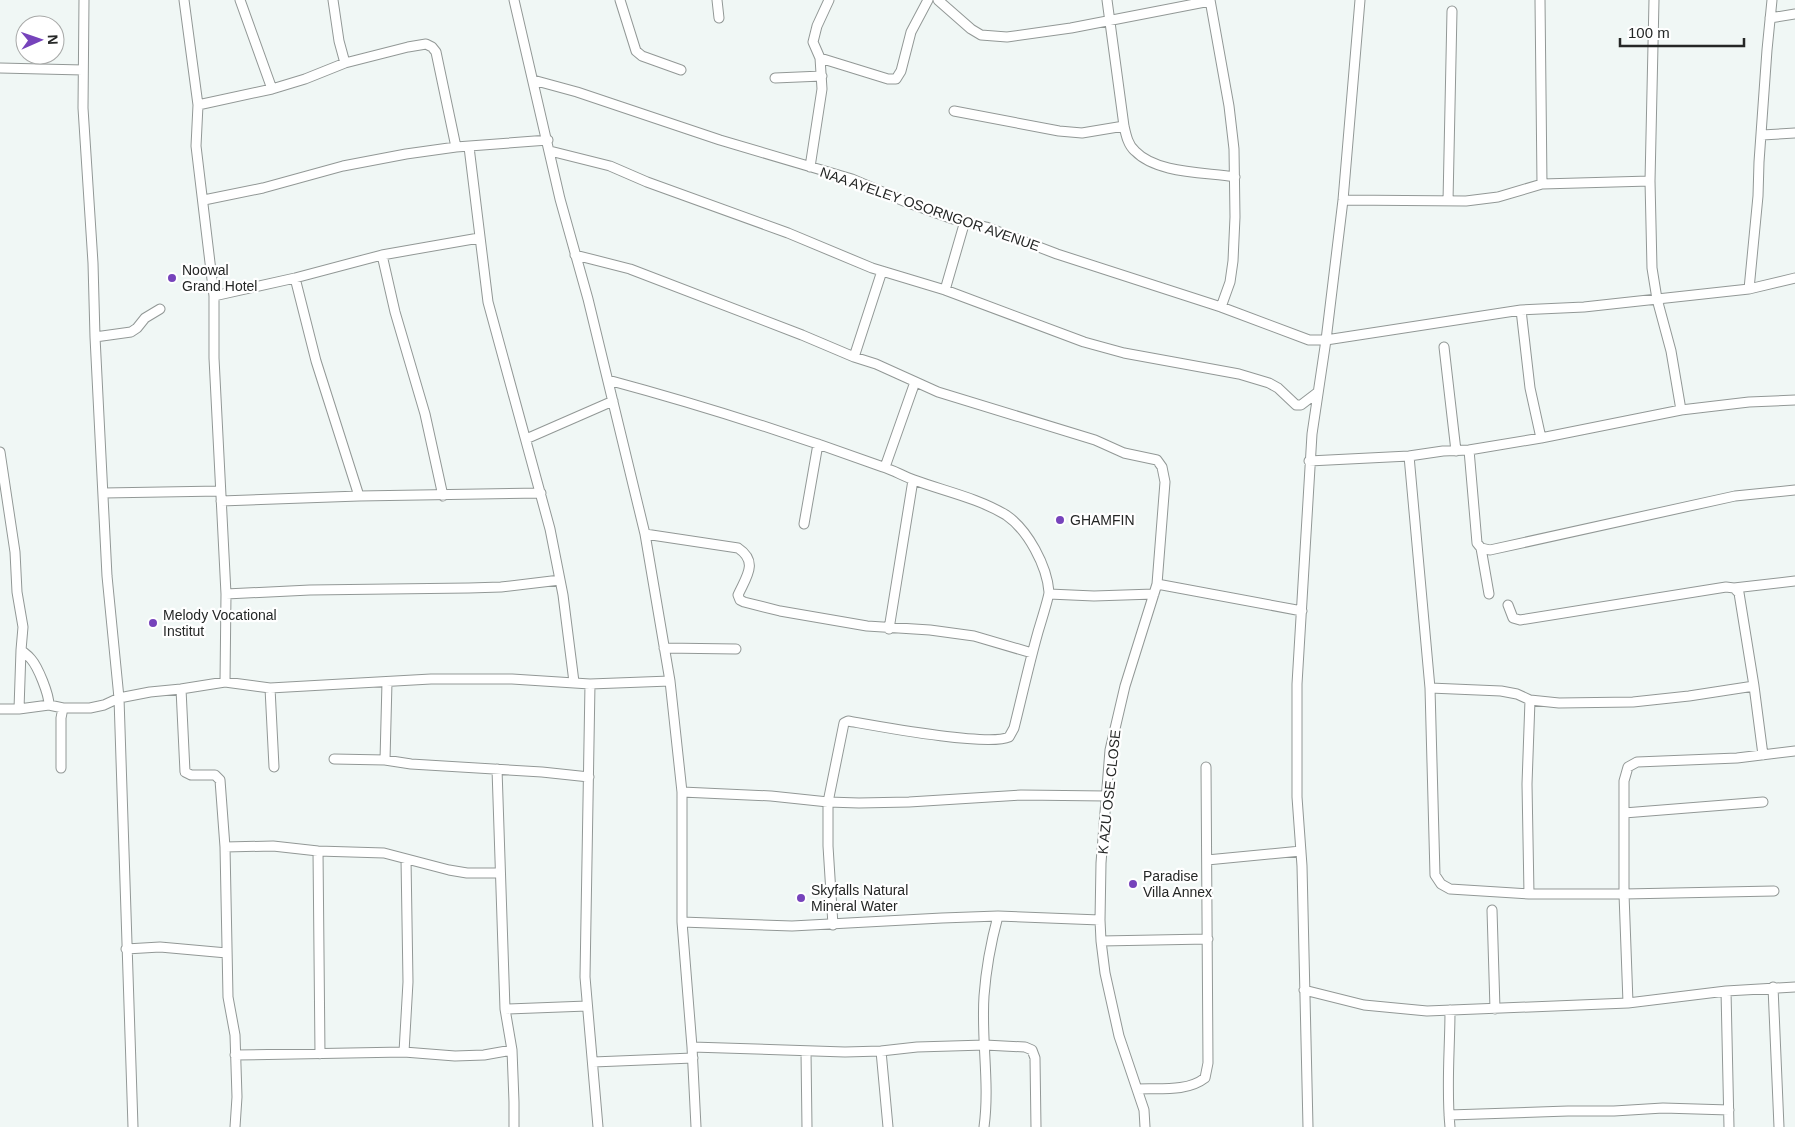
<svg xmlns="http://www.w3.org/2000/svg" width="1795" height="1127" viewBox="0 0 1795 1127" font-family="Helvetica,sans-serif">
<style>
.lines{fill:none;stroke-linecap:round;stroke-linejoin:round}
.street-casing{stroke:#929896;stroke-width:11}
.street{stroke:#fff;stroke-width:9}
.poi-dot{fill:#7643bb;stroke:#fff;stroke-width:2}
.labels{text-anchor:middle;stroke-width:4.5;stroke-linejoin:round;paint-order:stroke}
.street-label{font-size:14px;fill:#252726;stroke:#fff}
.poi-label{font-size:14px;fill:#252726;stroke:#fff;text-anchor:start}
</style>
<rect width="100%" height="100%" fill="#f0f7f5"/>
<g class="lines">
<g class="street-casing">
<path id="street" d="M 84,0 L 83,108 L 93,263 L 95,337 L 107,576 L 119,698 L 133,1127
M 184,0 L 198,105 L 196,146 L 214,296 L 214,358 L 226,594 L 225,682
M 240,0 L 272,89
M 333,0 L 339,41 L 345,63
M 514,0 L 560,199 L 588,299 L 645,534 L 670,681 L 682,792 L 682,922 L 692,1047 L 696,1127
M 620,0 L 636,51 L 642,56 L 681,70
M 717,0 L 719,18
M 938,0 L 971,29 L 981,35 L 1007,37 L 1071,28 L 1210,1
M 1107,0 L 1124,126 C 1126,135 1128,145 1135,151 C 1157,174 1206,172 1235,177
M 1210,0 L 1229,106 L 1234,149 L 1235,217 L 1233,261 L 1230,282 L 1221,307
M 1540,0 L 1542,184
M 1654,0 L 1650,181 L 1652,268 L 1657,299 L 1671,351 L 1681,410
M 1770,18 L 1795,14
M 820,58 L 888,79 L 896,79 L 901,71 L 911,32 L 928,0
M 0,68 L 83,70
M 775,78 L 822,76
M 533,80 L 577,92 L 720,140 L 852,179 L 906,202 L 953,219 L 986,227 L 1057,254 L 1221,307 L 1309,340 L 1326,340 L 1521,310 L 1584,307 L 1749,289 L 1795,278
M 198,105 L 272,89 L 305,79 L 345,63 L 408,47 L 426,44 L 432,47 L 436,52 L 456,147
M 954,111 L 1059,131 L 1082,133 L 1124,126
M 1762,135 L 1795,133
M 469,147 L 488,302 L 550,529 L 563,595 L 574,682
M 550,151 L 610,166 L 647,182 L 788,233 L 872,268 L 945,290 L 1084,342 L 1124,353 L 1239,374 L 1269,383 L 1278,388 L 1296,405 L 1301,405 L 1318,392
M 810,167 L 822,89 L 820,58 L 813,42 L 817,26 L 829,0
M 204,200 L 263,188 L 343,166 L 406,154 L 456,147 L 548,140
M 1343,200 L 1466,201 L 1498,197 L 1542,184 L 1650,181
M 1448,201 L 1452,11
M 382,255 L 395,312 L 425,414 L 443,496
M 575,255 L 630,269 L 802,335 L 854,357 L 876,364 L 938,392 L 1095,440 L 1124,453 L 1157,460 L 1162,467 L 1165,482 L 1157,584 L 1125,686 L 1110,750 L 1101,863 L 1100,920 L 1101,941 L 1105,973 L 1119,1036 L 1144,1110 L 1145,1127
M 295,278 L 316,361 L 359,496
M 1749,289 L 1758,196 L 1759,162 L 1767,50 L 1772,0
M 945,290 L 965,221
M 214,296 L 295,278 L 382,255 L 479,238
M 1521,310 L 1530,388 L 1541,438
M 95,337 L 131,332 L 137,328 L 145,318 L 160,309
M 1444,347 L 1456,451
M 854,357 L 882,271
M 608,380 C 701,405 792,434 883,467 C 893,470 903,476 914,480 C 944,491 978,498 1006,515 C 1028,530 1047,566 1049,592 C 1049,597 1040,625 1038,632 C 1029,664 1022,696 1014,728 L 1009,737 C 988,747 877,726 848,721 L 844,723 L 828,802 L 828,846 L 833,925
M 526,439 L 613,401
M 1469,450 L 1477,543 L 1481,548 L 1490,550 L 1735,496 L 1795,490
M 0,452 L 15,552 L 17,592 L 23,627 L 21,650 C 24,653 28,655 31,659 C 38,667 49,694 49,705 L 63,708 L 90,708 L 104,705 L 119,698 L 150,692 L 181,689 L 225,682 L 270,688 L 431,679 L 512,679 L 590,684 L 670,681
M 1409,456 L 1430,688 L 1435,875 L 1441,884 L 1450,889 L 1529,894 L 1624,894 L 1774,891
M 1309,461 L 1409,456 L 1443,451 L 1469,450 L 1541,438 L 1681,410 L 1749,402 L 1795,400
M 885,467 L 915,382
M 104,493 L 220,491
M 221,501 L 359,496 L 541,493
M 804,524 L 818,444
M 645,534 L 738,548 C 759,562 746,577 738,595 L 740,600 L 744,602 L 780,611 L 867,626 L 930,630 L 974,636 L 1032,653
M 1481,548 L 1489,594
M 1157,584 L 1302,611
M 1734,588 L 1795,581
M 226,594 L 310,590 L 469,588 L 501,587 L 560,580
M 1049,594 L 1094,596 L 1154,594
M 1508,605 L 1513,618 L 1520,620 L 1726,587 L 1734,588 L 1739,593 L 1754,686 L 1763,755
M 889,629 L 913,480
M 664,648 L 736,649
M 590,684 L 585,977 L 598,1127
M 270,688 L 274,767
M 1430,688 L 1501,691 L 1517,694 L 1530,700 L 1559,703 L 1633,702 L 1689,696 L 1754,686
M 181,689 L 185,772 L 191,775 L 215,775 L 220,780 L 225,847 L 228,997 L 235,1035 L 237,1097 L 235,1127
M 0,709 L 19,709 L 49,705
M 19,709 L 21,650
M 334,759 L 385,760 L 411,764 L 542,772 L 589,777
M 385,760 L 387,682
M 61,768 L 61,718 L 63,708
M 497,769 L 505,1009 L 512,1050 L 514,1102 L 514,1127
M 682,792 L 771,796 L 828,802 L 859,803 L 909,802 L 1021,795 L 1106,796
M 1624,813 L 1763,802
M 225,847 L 273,846 L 318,851 L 384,853 L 449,870 L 467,873 L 500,873
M 318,851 L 320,1054
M 1207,860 L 1301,851
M 1529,894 L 1527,784 L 1530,700
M 1492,910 L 1495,1009
M 682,922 L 792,926 L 942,918 L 998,916 L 1100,920
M 1101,941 L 1208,939
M 126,949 L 160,947 L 227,953
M 1773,987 L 1779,1127
M 1304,990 L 1364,1005 L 1427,1011 L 1628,1003 L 1726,991 L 1795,987
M 1726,991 L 1729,1127
M 1628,1003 L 1624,894 L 1624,781 L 1628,767 L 1637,762 L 1737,758 L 1795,751
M 505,1009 L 587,1006
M 692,1047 L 845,1052 L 881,1051 L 917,1047 L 985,1045 L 1025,1047 L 1032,1050 L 1035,1058 L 1036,1127
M 881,1051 L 888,1127
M 404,1052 L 408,982 L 406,859
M 806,1052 L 807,1127
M 235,1055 L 404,1052 L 455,1056 L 484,1055 L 512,1050
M 593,1062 L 693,1058
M 1137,1089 C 1160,1088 1187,1092 1205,1078 L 1208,1063 L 1206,767
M 1449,1115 L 1568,1111 L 1614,1111 L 1663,1108 L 1729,1110
M 984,1127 C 990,1083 981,1040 984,996 C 986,969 991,942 998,916
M 1308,1127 L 1302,866 L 1297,797 L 1297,684 L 1312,434 L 1326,340 L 1343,200 L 1360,0
M 1450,1127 C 1446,1088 1450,1049 1450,1010"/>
</g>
<use href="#street" class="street"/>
</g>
<g class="poi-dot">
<circle cx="172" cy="278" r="5"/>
<circle cx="1060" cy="520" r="5"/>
<circle cx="153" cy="623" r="5"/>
<circle cx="1133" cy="884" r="5"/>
<circle cx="801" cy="898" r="5"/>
</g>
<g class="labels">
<g class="street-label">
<text transform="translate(930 209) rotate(19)" y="5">NAA AYELEY OSORNGOR AVENUE</text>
<text transform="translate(1109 792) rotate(-84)" y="5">K AZU OSE CLOSE</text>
</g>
<g class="poi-label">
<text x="182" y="275">Noowal<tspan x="182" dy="16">Grand Hotel</tspan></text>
<text x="1070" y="525">GHAMFIN</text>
<text x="163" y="620">Melody Vocational<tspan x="163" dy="16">Institut</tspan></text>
<text x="1143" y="881">Paradise<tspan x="1143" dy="16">Villa Annex</tspan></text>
<text x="811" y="895">Skyfalls Natural<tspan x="811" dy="16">Mineral Water</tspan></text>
</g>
</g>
<g transform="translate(40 40) rotate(88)"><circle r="24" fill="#ffffff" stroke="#a8a9a8"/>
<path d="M0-4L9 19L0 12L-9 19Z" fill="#7643bb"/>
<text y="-8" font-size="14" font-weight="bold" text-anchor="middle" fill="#252726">N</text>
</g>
<path d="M1620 38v8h124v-8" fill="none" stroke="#252726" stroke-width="2.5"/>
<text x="1628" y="38" font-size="15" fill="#252726" stroke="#ffffff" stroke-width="4" paint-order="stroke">100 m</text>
</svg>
